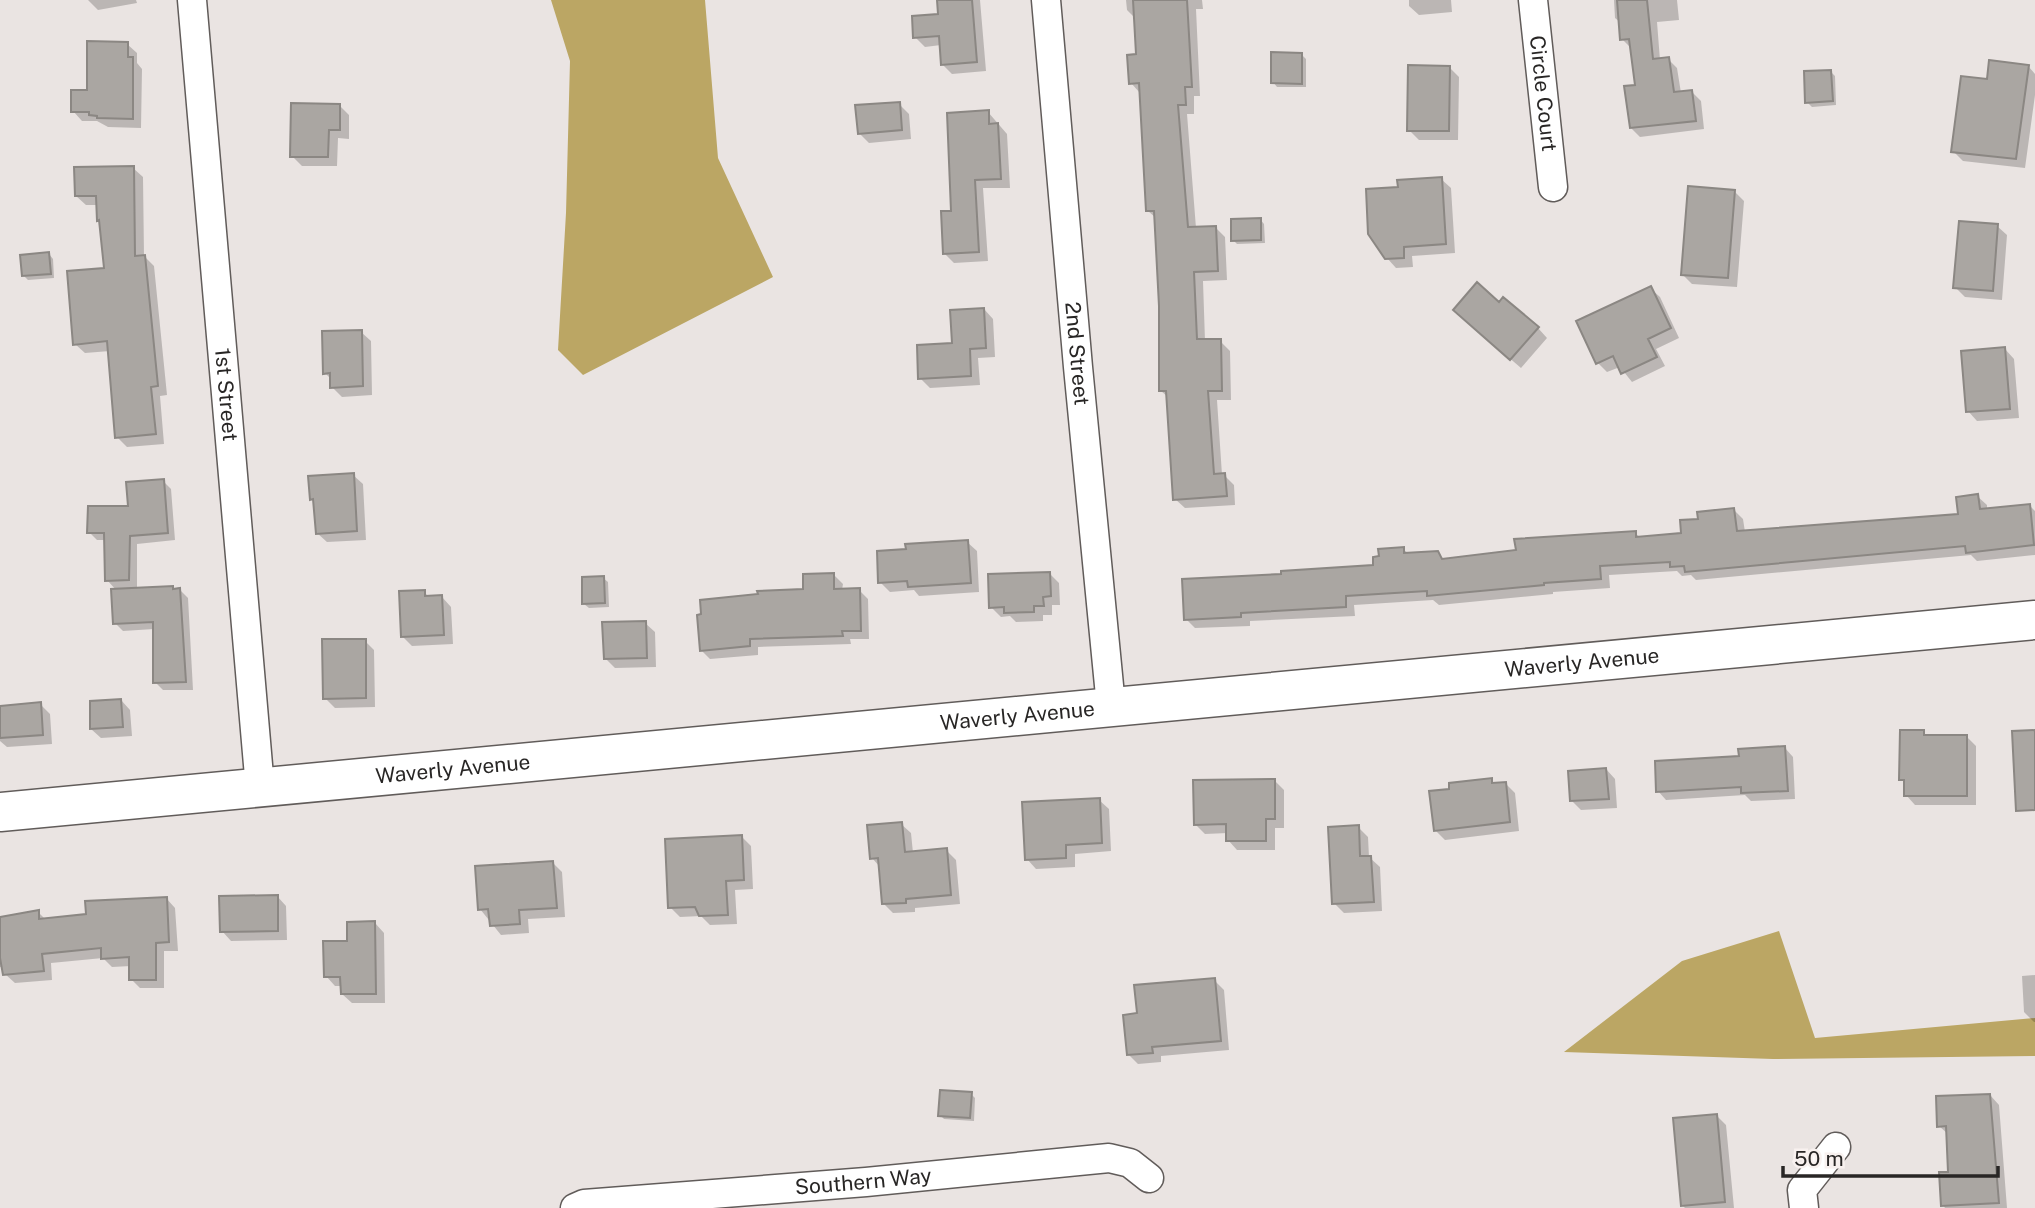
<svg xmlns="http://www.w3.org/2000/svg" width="2035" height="1208" viewBox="0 0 2035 1208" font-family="'Public Sans',sans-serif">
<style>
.forest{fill:#bba664}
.shadow{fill:#0003}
.building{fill:#aaa6a2;stroke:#8b8783;stroke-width:2}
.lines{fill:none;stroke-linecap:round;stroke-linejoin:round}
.street-casing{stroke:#615c5a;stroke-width:31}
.secondary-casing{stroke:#615c5a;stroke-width:41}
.street{stroke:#fff;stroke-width:28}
.secondary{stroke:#fff;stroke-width:38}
.labels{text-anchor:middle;stroke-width:7;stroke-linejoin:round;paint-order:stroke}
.street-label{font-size:21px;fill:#282625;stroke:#f8f1ef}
</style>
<rect width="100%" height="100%" fill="#eae4e2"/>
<path class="forest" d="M 551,0 L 705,0 L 718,158 L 773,277 L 583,375 L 558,350 L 566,213 L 570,61 Z
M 1779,931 L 1815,1038 L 2035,1018 L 2035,1056 L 1773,1059 L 1564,1052 L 1682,961 Z"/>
<path class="shadow" d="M 136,0 L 137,3 L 98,10 L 88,0 Z
M 939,0 L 980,0 L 986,71 L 952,74 L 943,65 L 941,45 L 925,47 L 915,37 L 940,16 Z
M 1126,0 L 1202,0 L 1203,9 L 1196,9 L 1200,96 L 1194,96 L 1194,114 L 1187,114 L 1196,228 L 1215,227 L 1225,237 L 1227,280 L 1203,281 L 1205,341 L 1220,341 L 1230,351 L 1231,400 L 1217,400 L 1222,475 L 1224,475 L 1234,485 L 1235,505 L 1185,508 L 1175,499 L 1168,397 L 1161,391 L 1161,306 L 1156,218 L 1148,211 L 1140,93 L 1131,83 L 1138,56 L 1136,19 L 1127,10 Z
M 1409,0 L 1451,0 L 1452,12 L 1419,15 L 1409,6 Z
M 1614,0 L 1677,0 L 1679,20 L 1657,22 L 1660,60 L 1668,59 L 1677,68 L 1681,93 L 1692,92 L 1701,101 L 1704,129 L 1640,137 L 1631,128 L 1637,86 L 1631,48 L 1622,39 L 1621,23 L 1615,18 Z
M 127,44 L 137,53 L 137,63 L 142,69 L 141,128 L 108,127 L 97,121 L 82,121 L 73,111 Z
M 1301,54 L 1306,59 L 1306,87 L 1277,87 L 1273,82 Z
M 2028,66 L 2035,74 L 2035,95 L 2025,168 L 1963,161 L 1953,151 L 1988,81 Z
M 1449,67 L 1459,77 L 1458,140 L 1419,140 L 1409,130 Z
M 1830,71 L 1835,76 L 1836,105 L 1812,107 L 1807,102 Z
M 899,104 L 909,114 L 911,139 L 869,143 L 859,133 Z
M 340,106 L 349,115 L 349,139 L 338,138 L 337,166 L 302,166 L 292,156 Z
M 988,112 L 1007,134 L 1010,188 L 983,188 L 988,261 L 954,263 L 944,253 L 953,213 Z
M 133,168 L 143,177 L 144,256 L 154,266 L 167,395 L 160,396 L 164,444 L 127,447 L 117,437 L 110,351 L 85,353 L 75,344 L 106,270 L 98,205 L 86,205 L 76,196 Z
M 1441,179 L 1451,188 L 1455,253 L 1412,256 L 1413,267 L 1396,268 L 1387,258 L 1399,188 Z
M 1734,191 L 1744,201 L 1737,287 L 1692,284 L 1682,274 Z
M 1260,219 L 1264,224 L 1265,243 L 1237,244 L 1233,240 Z
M 1997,226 L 2007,235 L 2002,300 L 1965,297 L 1955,287 Z
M 49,254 L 53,259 L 54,278 L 28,280 L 23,275 Z
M 1650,288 L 1660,297 L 1679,338 L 1656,349 L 1665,366 L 1632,382 L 1620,367 L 1607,372 L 1598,363 Z
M 1499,304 L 1538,328 L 1547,338 L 1521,368 L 1464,319 Z
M 984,309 L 993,319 L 995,357 L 978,358 L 980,385 L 930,388 L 920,378 L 953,345 Z
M 361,332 L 371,341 L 372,395 L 342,397 L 332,387 L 332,380 L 325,373 Z
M 2005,349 L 2014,359 L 2019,418 L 1977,421 L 1968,411 Z
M 353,475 L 363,484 L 366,540 L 327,542 L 317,533 L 315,502 L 312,499 Z
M 163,481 L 171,489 L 175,540 L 137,544 L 137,590 L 172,588 L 175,590 L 180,590 L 188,598 L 193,690 L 163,690 L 155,682 L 154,629 L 123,631 L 115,623 L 117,591 L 107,580 L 106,540 L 97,540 L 89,532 L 130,508 Z
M 1977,496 L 1987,505 L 1987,510 L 2030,506 L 2035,511 L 2035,555 L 1977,561 L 1971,555 L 1696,580 L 1691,575 L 1682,576 L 1677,571 L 1609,575 L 1610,588 L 1553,592 L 1553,594 L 1439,605 L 1433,600 L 1354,605 L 1355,616 L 1250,621 L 1250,626 L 1195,628 L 1186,619 L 1283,575 L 1375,567 L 1403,549 L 1410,555 L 1437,553 L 1444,561 L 1635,533 L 1641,538 L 1683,534 L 1699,520 L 1734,510 L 1743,519 L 1745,532 L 1960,515 Z
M 967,542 L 977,551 L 979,592 L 919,596 L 914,590 L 890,592 L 880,582 Z
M 1049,573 L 1059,583 L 1060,605 L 1052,605 L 1052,615 L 1043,615 L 1043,621 L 1016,622 L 1010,616 L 1001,617 L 991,607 Z
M 834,575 L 843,584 L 842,590 L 859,590 L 868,599 L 869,639 L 850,639 L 851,644 L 758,647 L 758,655 L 710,659 L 701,650 Z
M 603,578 L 608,582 L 609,607 L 589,608 L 584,604 Z
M 424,592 L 430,598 L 442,597 L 451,607 L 453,644 L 412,646 L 402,636 Z
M 645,623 L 655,632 L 656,667 L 615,668 L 605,658 Z
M 365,641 L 374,650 L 375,707 L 335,708 L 325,698 Z
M 121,700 L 130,710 L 132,736 L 101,738 L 91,729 Z
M 40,704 L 50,714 L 52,744 L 7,747 L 0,741 L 0,708 Z
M 1923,732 L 1928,737 L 1967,737 L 1976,746 L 1976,805 L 1915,805 L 1906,795 L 1906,784 L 1901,779 Z
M 1785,748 L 1793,757 L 1795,799 L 1751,801 L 1745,795 L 1666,800 L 1658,791 L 1741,758 Z
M 1606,769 L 1615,779 L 1617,808 L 1581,810 L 1572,801 Z
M 1274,780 L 1284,790 L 1284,828 L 1275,828 L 1275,850 L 1237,850 L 1228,840 L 1228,833 L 1205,834 L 1195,824 Z
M 1491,780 L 1496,785 L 1505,783 L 1515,793 L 1519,831 L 1445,840 L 1435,830 L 1451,790 Z
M 1099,800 L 1109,809 L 1111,851 L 1075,854 L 1075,867 L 1036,869 L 1027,859 Z
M 901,824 L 911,833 L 913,853 L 946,850 L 956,860 L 960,904 L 915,908 L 915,912 L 893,913 L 883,903 L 880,867 L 872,858 Z
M 1358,827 L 1368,837 L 1369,857 L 1380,867 L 1382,911 L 1344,913 L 1334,903 Z
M 742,837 L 751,846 L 753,889 L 735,890 L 737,924 L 710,925 L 701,916 L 680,917 L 670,907 Z
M 553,863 L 562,872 L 565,917 L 528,919 L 529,933 L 501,935 L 480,909 Z
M 277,896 L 286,906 L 287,940 L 231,941 L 222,931 Z
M 166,898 L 175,908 L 178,951 L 164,951 L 164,988 L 140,988 L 131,979 L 131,966 L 112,967 L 103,958 L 51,963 L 52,980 L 15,983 L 5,974 L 4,967 L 0,967 L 0,918 L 38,912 L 46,920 L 88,916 Z
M 375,923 L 384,933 L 385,1003 L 352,1003 L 342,994 L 342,986 L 335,986 L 326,976 L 349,942 Z
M 2035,975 L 2035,1022 L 2034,1022 L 2024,1012 L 2022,976 Z
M 1214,980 L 1224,990 L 1229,1050 L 1161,1056 L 1161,1062 L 1138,1064 L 1128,1054 L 1139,1015 Z
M 971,1094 L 975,1098 L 974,1121 L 944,1119 L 940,1115 Z
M 1990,1095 L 1999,1105 L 2007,1208 L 1945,1208 L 1943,1205 L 1950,1174 L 1948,1134 L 1939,1126 Z
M 1717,1116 L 1726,1125 L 1734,1208 L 1685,1208 L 1682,1205 Z"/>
<path class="building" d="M 937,0 L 972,0 L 977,62 L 941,65 L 939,36 L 913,38 L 912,16 L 938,14 Z
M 1133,0 L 1187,0 L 1192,87 L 1185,87 L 1186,105 L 1178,105 L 1188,227 L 1216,226 L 1218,271 L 1194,272 L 1197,339 L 1221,339 L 1222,391 L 1208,391 L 1214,474 L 1225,473 L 1227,496 L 1173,500 L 1166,391 L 1159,391 L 1159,306 L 1154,211 L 1146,211 L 1139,83 L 1129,84 L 1127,55 L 1136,54 Z
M 1617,0 L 1647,0 L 1653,59 L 1669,57 L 1674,92 L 1692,90 L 1696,121 L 1630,128 L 1624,86 L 1635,85 L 1629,39 L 1620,40 Z
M 87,41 L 128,42 L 128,57 L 133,57 L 133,119 L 97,118 L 97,116 L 89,115 L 89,112 L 71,112 L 71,90 L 87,90 Z
M 1271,52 L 1302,53 L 1302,84 L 1271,83 Z
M 1989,60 L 2029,65 L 2016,159 L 1951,152 L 1961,76 L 1987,79 Z
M 1408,65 L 1450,66 L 1449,131 L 1407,131 Z
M 1831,70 L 1833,101 L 1805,103 L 1804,71 Z
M 900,102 L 902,130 L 858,134 L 855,105 Z
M 291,103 L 340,104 L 340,130 L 329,130 L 328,157 L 290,157 Z
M 989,110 L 989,124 L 998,123 L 1001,179 L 975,180 L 979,252 L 943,254 L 941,211 L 951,211 L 947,113 Z
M 134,166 L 135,256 L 145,255 L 158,386 L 151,387 L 156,434 L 115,438 L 107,341 L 73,345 L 67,271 L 104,268 L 99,220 L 97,221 L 96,196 L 75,196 L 74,167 Z
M 1442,177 L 1446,244 L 1404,247 L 1404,258 L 1385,259 L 1368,234 L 1366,189 L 1398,187 L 1397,180 Z
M 1688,186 L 1735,190 L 1728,278 L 1681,275 Z
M 1261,218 L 1261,240 L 1231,241 L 1231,219 Z
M 1959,221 L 1998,224 L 1993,291 L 1953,288 Z
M 49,252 L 51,274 L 22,276 L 20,255 Z
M 1477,282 L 1499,302 L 1503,297 L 1539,327 L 1510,360 L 1453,310 Z
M 1651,286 L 1671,328 L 1648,339 L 1657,357 L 1621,374 L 1613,356 L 1596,364 L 1576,321 Z
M 984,308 L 986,348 L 970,349 L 971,376 L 918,379 L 917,345 L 952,343 L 950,310 Z
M 362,330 L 363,386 L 330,388 L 330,373 L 323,374 L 322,331 Z
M 2005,347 L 2010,409 L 1966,412 L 1961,351 Z
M 354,473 L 357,531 L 316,534 L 313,499 L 310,500 L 308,476 Z
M 164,479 L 168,533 L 130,536 L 129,580 L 105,581 L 104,533 L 87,533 L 88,506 L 128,506 L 126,482 Z
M 1978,494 L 1980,509 L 2030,504 L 2034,545 L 1966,553 L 1965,546 L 1685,572 L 1684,566 L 1670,567 L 1670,562 L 1600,566 L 1601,579 L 1544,583 L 1544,585 L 1427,596 L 1427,591 L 1346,596 L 1346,607 L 1241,613 L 1241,617 L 1184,620 L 1182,579 L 1281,574 L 1281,571 L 1373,565 L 1373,557 L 1379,556 L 1378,549 L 1404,547 L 1404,553 L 1438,551 L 1442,559 L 1516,550 L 1514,539 L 1636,531 L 1636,537 L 1681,533 L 1680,520 L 1698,519 L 1697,512 L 1734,508 L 1737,531 L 1958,514 L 1956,497 Z
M 968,540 L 971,583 L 908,587 L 907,581 L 878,583 L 877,551 L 906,549 L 905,544 Z
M 1050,572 L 1051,596 L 1043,597 L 1044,606 L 1034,606 L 1034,612 L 1004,613 L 1004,607 L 989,608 L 988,574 Z
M 834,573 L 834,589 L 860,588 L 861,631 L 842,631 L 843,636 L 750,639 L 750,646 L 700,651 L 697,615 L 701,614 L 700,600 L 758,594 L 757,591 L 803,589 L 803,574 Z
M 604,576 L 605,603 L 582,604 L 582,577 Z
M 173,586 L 173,589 L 180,588 L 186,682 L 153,683 L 153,622 L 113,624 L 111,589 Z
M 425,590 L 425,596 L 442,595 L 444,635 L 401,637 L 399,591 Z
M 646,621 L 647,658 L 604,659 L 602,622 Z
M 322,639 L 366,639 L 366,698 L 323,699 Z
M 121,699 L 123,727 L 90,729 L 90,701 Z
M 41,702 L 43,735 L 0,738 L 0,706 Z
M 1900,730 L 1924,730 L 1924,735 L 1967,735 L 1967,796 L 1904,796 L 1904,780 L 1899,780 Z
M 2035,730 L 2035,810 L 2016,811 L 2012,731 Z
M 1785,746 L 1788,791 L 1741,793 L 1741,787 L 1656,792 L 1655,761 L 1739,756 L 1738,749 Z
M 1606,768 L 1609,799 L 1570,801 L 1568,771 Z
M 1492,778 L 1492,783 L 1506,782 L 1510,822 L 1434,831 L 1429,791 L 1449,789 L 1449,783 Z
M 1275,779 L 1275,819 L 1266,819 L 1266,841 L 1226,841 L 1226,824 L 1194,825 L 1193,780 Z
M 1100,798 L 1102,843 L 1066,845 L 1066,858 L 1025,860 L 1022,802 Z
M 902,822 L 905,852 L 947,848 L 951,895 L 906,899 L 906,903 L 882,904 L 878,858 L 870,859 L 867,825 Z
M 1359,825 L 1360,856 L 1371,856 L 1374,902 L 1332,904 L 1328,827 Z
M 742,835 L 744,880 L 726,881 L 728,915 L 699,916 L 695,907 L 668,908 L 665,839 Z
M 553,861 L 557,908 L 519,910 L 520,924 L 490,926 L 488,909 L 478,910 L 475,866 Z
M 278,895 L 278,931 L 220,932 L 219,896 Z
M 167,897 L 169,942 L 156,943 L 156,980 L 129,980 L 129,957 L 101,959 L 101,948 L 42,954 L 44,971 L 3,975 L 0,958 L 0,917 L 39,910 L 39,919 L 86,914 L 85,901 Z
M 375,921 L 376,994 L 341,994 L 340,977 L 324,977 L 323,941 L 347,941 L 347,922 Z
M 1215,978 L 1221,1041 L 1152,1047 L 1153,1053 L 1127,1055 L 1123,1015 L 1137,1013 L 1134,985 Z
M 940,1090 L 972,1092 L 970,1118 L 938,1116 Z
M 1990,1094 L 1999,1203 L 1941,1206 L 1939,1172 L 1948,1172 L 1946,1126 L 1937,1127 L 1936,1096 Z
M 1717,1114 L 1725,1202 L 1681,1206 L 1673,1118 Z"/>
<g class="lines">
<g class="street-casing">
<g id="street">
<path id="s1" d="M 192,0 L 260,788"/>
<path id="s2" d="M 1046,0 L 1078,367 L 1111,706"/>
<path id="s3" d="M 1533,0 L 1553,187"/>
<path id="s4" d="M 575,1208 L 584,1204 L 866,1182 L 1109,1158 L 1130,1163 L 1149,1178"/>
<path d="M 1804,1208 L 1802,1190 L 1836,1147"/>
</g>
</g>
<g class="secondary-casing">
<g id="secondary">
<path id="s5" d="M 0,812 L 2035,620"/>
</g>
</g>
<use href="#street" class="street"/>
<use href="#secondary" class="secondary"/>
</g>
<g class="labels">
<g class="street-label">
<text dy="7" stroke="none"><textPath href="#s3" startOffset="94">Circle Court</textPath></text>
<text dy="7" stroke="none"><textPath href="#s2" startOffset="355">2nd Street</textPath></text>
<text dy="7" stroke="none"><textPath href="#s1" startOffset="396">1st Street</textPath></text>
<text dy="7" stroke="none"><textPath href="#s5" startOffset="1589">Waverly Avenue</textPath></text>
<text dy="7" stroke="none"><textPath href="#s5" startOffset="1022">Waverly Avenue</textPath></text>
<text dy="7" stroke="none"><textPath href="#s5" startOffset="455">Waverly Avenue</textPath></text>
<text dy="7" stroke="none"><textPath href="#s4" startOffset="290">Southern Way</textPath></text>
</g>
</g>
<path d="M1783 1166v10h215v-10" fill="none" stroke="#282625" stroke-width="3.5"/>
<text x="1794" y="1166" font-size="21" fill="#282625" stroke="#f8f1ef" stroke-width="5" paint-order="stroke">50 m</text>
</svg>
